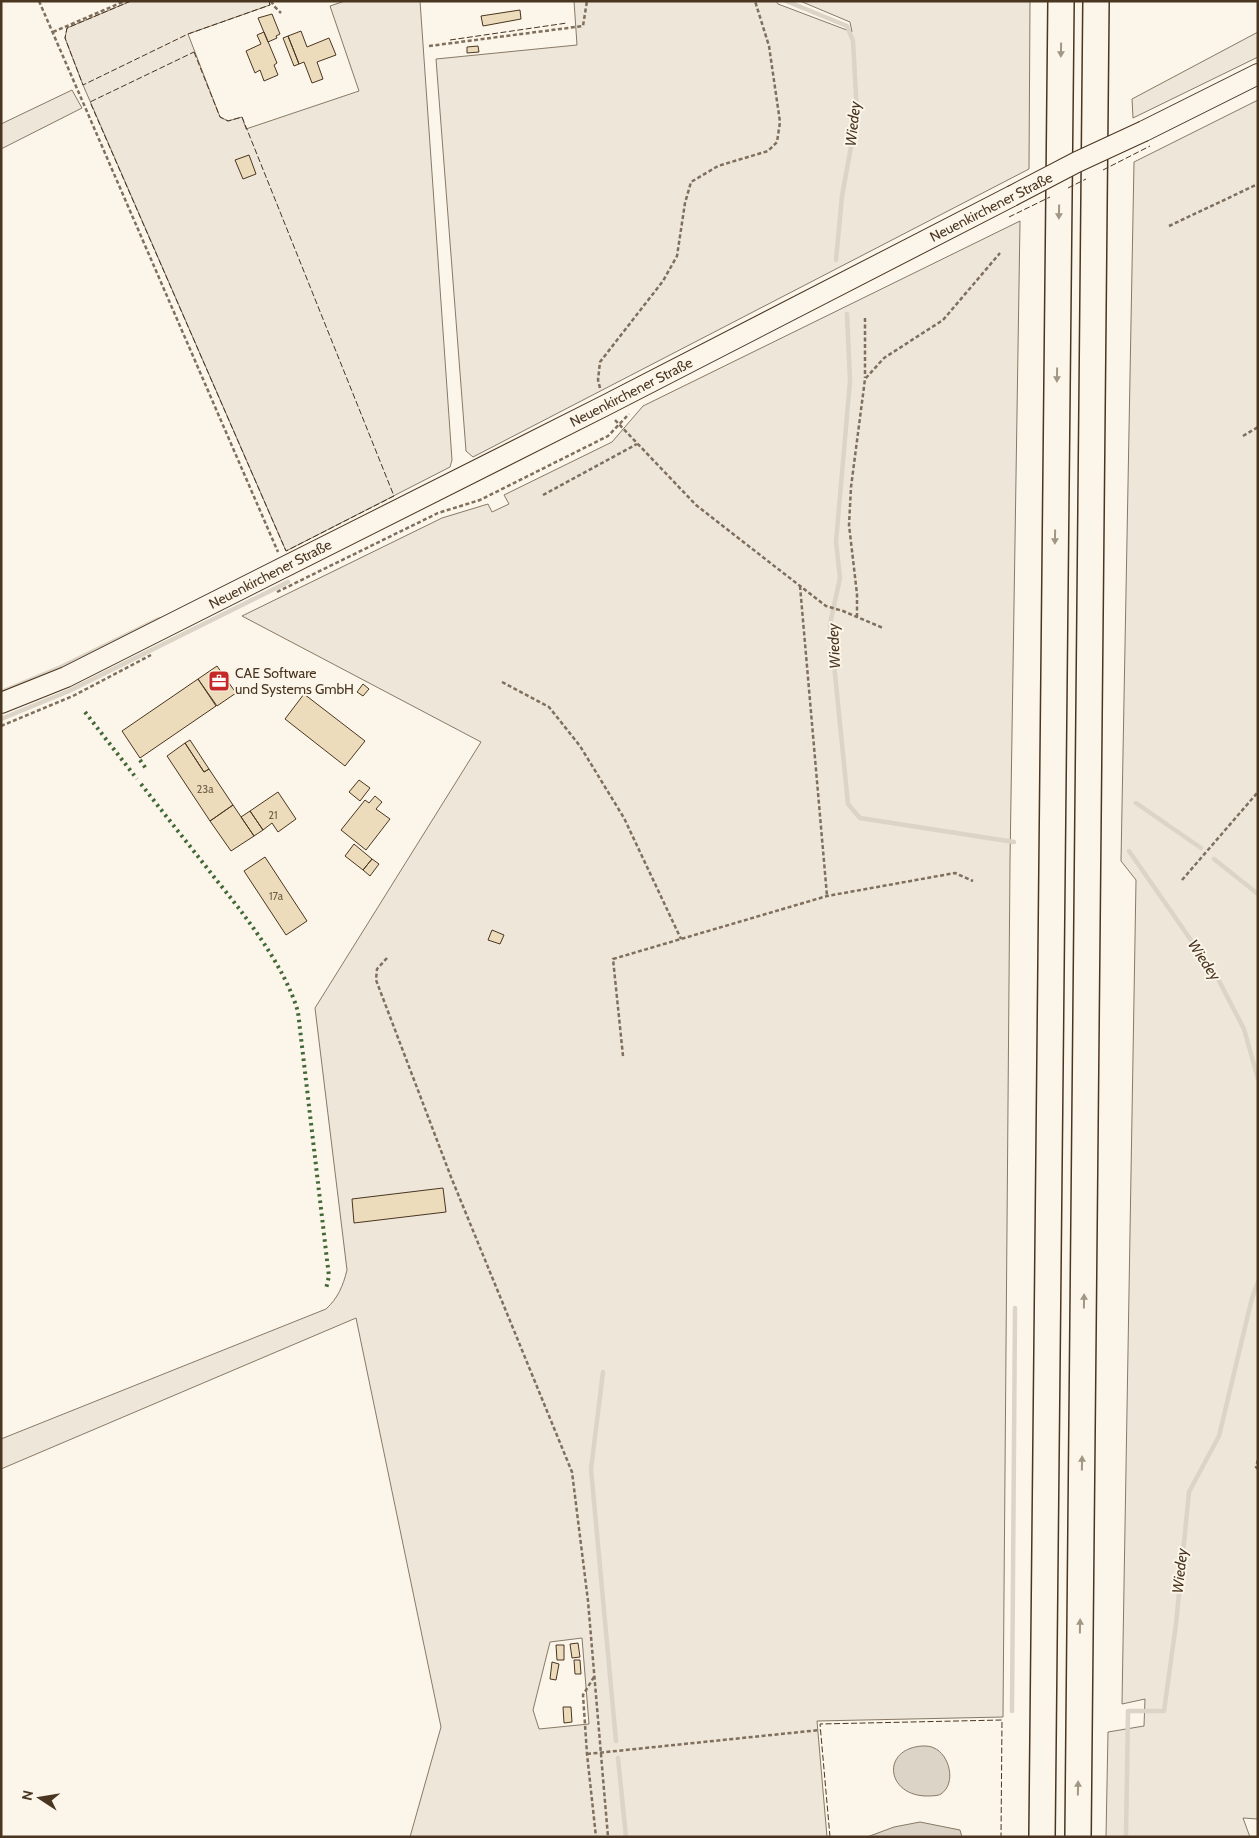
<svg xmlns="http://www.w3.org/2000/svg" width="1259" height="1838" viewBox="0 0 1259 1838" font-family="Cabin,sans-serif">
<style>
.green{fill:#ede6d9;stroke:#887966;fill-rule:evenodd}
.water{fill:#dcd4c6;stroke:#887966}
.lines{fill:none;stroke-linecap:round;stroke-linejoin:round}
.stream{stroke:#dcd4c6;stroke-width:4.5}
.building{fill:#ecdcbc;stroke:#4a3520}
.secondary-casing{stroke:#4a3520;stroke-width:22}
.motorway-casing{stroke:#4a3520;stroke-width:28}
.path{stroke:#7f6f5c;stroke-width:2.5;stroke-dasharray:4 2.5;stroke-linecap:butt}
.secondary{stroke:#fbf6e9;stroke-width:20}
.motorway{stroke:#fbf6e9;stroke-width:25}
.secondary-bridge-casing{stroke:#4a3520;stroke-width:22;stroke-linecap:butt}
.secondary-bridge{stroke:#fbf6e9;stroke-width:20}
.hedge{stroke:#436837;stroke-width:4;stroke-dasharray:2.5 4;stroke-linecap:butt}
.fence{stroke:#4a3520;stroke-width:1;stroke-dasharray:6 2.5;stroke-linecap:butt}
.oneway{fill:#a29684}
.labels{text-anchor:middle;stroke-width:4;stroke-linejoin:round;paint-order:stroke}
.number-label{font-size:11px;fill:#725f47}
.street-label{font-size:14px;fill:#4a3520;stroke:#fbf6e9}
.poi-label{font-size:14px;fill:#4a3520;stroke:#fbf6e9;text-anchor:start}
.water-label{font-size:15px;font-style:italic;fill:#4a3520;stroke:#fbf6e9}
</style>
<rect width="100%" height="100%" fill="#fbf6e9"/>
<path class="green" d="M 131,1 L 269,1 L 270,5 L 188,34 L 220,117 L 228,121 L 242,117 L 246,129 L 359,91 L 330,6 L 345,1 L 420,1 L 452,460 L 450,467 L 286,551 L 83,85 L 65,38 L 67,28 Z
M 574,1 L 776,1 L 778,4 L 852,32 L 850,22 L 800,1 L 1030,1 L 1029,169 L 473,457 L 466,451 L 436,59 L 577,45 Z
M 1258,32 L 1258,57 L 1133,118 L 1132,99 Z
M 72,90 L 82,108 L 1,149 L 1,124 Z
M 1258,100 L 1258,1819 L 1243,1818 L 1250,1837 L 1106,1837 L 1108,1732 L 1144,1726 L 1145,1699 L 1122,1704 L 1136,880 L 1121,861 L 1134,162 Z
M 1020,221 L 1010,862 L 1003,1717 L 817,1721 L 827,1837 L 410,1837 L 441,1727 L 356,1318 L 1,1469 L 1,1439 L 326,1309 C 338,1298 343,1286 347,1270 L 315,1008 L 481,742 L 242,616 L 442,518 L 488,504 L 492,512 L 509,504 L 504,495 L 612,442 L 643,406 ZM 582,1638 L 589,1724 L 539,1729 L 533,1710 L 550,1642 Z"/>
<path class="water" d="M 922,1746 C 926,1746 931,1746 934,1748 C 949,1754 957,1783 941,1794 C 938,1796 930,1796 926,1796 C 886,1795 881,1749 922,1746 Z
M 920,1822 L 960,1830 L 962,1837 L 867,1837 L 894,1827 Z"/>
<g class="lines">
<path class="stream" d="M 786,1 L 847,26 L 853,41 L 857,114 L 842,196 L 836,260
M 847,314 L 850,381 L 836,542 L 840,578 L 830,624 L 848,804 L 860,818 L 1014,842
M 1,692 L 61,667 L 159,619
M 1,719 L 69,691 L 288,582
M 1136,803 L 1201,848
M 1129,851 L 1218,979 L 1244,1029 L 1258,1079
M 1214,859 L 1258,894
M 603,1372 L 591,1469 L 616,1741
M 1012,1711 L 1015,1308
M 618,1758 L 626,1837
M 1126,1837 L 1128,1711 L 1164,1711 L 1176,1624 L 1189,1492 L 1219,1436 L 1252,1298 L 1258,1282"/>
</g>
<path class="building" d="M 520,10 L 521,19 L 483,26 L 481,16 Z
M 272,14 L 280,34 L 276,36 L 277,38 L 268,42 L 258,18 Z
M 301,31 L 307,47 L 329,38 L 336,55 L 317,62 L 323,79 L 312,83 L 304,62 L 299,64 L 288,36 Z
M 264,32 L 277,63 L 274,65 L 278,75 L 264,81 L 260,70 L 255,73 L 246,51 L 261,44 L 257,35 Z
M 288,36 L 299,64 L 294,66 L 283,38 Z
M 478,46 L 479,52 L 467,53 L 467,47 Z
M 249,155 L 256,174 L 243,179 L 235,160 Z
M 217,666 L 236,693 L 217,706 L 198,679 Z
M 198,679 L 216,706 L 140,758 L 122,731 Z
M 363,684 L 369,689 L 363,696 L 357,692 Z
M 304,694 L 365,741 L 345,766 L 285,719 Z
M 190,740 L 209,769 L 204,772 L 185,743 Z
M 185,743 L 204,772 L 209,769 L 233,805 L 210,821 L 167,756 Z
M 359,780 L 370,788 L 360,801 L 349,792 Z
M 278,792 L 296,819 L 278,832 L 272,823 L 263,830 L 250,811 Z
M 375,796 L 382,802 L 376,809 L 390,819 L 366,850 L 341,830 L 365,800 L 369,803 Z
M 233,805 L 254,836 L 231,851 L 210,821 Z
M 250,811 L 263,830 L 254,836 L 241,817 Z
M 354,844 L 372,859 L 363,870 L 345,856 Z
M 265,857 L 307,921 L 286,935 L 244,871 Z
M 372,859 L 379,864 L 370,876 L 363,870 Z
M 492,930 L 504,935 L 500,944 L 488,940 Z
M 443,1188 L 446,1212 L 354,1223 L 352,1199 Z
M 578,1643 L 580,1657 L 572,1658 L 570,1644 Z
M 556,1645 L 564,1645 L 564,1660 L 557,1660 Z
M 574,1660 L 580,1660 L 581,1674 L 575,1674 Z
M 552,1662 L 559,1664 L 556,1680 L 550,1679 Z
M 563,1707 L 571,1707 L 572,1722 L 564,1723 Z"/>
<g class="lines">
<g class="secondary-casing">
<path id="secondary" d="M 1144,131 L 1258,74
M 1,703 L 66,677 L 606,405 L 1012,196"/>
</g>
<g class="motorway-casing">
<path id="motorway" d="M 1042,1837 L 1061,1
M 1078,1837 L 1096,1"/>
</g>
<path class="path" d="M 39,1 L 278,552
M 271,1 L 274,6 L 281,13
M 53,32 L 125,1
M 429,46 L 583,26 L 587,1
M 1169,226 L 1258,184
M 865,318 L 865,378
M 600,388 L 598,380 L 600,362 L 663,281 L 677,256 L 685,203 L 691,182 L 718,166 L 768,151 L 777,142 L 780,122 L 769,46 L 755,1
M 615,420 L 696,505 L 800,586 L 826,606 L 843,611 L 883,628
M 1243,436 L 1258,427
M 543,495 L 637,444
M 800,586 L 827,896
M 277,592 L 438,513 L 480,500 L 608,436 L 629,414
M 857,617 L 857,594 L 849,525 L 851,487 L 865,379 L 884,358 L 943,320 L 1000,253
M 502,682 L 549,707 L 580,746 L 624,818 L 681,939
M 1,726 L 73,696 L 151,655
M 1182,880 L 1258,792
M 387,958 L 377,969 L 376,980 L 451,1177 L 572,1472 L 588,1601 L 608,1837
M 623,1056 L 613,959 L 827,896 L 955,873 L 973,881
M 1258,1460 L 1256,1467 L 1258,1469
M 594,1677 L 583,1695 L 587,1754 L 596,1837
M 587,1754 L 820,1730"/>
<use href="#secondary" class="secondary"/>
<use href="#motorway" class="motorway"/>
<g class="secondary-bridge-casing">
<path id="secondary-bridge" d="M 1012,196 L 1077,162 L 1144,131"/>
</g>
<use href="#secondary-bridge" class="secondary-bridge"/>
<path class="hedge" d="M 85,712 L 137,779
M 140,760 L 147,770
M 141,784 C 165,815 190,846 214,877 C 244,914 285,966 298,1012 L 327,1260 L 329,1276 L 326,1289"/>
<path class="fence" d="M 131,1 L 67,28 L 65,38 L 83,85 L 188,34 L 270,5 L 269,1
M 450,40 L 567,23
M 194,52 L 220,117 L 228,121 L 242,117 L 394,496 L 286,551 L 90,102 Z
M 1103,170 L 1150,146
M 1068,188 L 1086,179
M 1009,217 L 1050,197
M 830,1837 L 820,1724 L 1002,1720 L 1001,1837"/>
</g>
<defs><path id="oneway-solid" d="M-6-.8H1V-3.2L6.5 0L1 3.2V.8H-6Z" transform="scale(1.25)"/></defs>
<g class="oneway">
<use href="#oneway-solid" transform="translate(1061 50) rotate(91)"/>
<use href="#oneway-solid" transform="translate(1059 212) rotate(91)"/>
<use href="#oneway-solid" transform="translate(1057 375) rotate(91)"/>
<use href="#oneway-solid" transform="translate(1055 537) rotate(91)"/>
<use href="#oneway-solid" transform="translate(1084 1301) rotate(-89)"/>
<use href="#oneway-solid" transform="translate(1082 1463) rotate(-89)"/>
<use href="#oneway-solid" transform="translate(1080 1626) rotate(-89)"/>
<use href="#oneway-solid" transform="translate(1078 1788) rotate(-89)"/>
</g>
<defs>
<g id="office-square" transform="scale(1.125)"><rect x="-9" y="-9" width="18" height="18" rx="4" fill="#c62828" stroke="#fbf6e9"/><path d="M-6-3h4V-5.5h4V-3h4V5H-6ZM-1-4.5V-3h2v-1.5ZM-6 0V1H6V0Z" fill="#fff"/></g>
</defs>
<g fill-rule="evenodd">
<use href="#office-square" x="219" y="681"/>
</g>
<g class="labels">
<g class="number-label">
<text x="205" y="793">23a</text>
<text x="273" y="819">21</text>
<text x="276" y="900">17a</text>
</g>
<g class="street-label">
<text transform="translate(991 207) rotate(-27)" y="5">Neuenkirchener Straße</text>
<text transform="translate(631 392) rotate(-27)" y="5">Neuenkirchener Straße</text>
<text transform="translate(270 574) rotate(-27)" y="5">Neuenkirchener Straße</text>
</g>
<g class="poi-label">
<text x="235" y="678">CAE Software<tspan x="235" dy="16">und Systems GmbH</tspan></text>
</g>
<g class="water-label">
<text transform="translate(853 124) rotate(-84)" y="5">Wiedey</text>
<text transform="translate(834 646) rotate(-93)" y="5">Wiedey</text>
<text transform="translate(1204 960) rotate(56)" y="5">Wiedey</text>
<text transform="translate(1180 1571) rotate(-84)" y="5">Wiedey</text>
</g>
</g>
<rect width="1259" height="1838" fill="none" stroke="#4a3520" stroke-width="5"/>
<g transform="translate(40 1798) rotate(282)" stroke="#fbf6e9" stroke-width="4" paint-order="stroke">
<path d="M0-4L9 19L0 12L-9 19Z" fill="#4a3520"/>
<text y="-8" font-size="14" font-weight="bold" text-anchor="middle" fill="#4a3520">N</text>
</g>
</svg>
